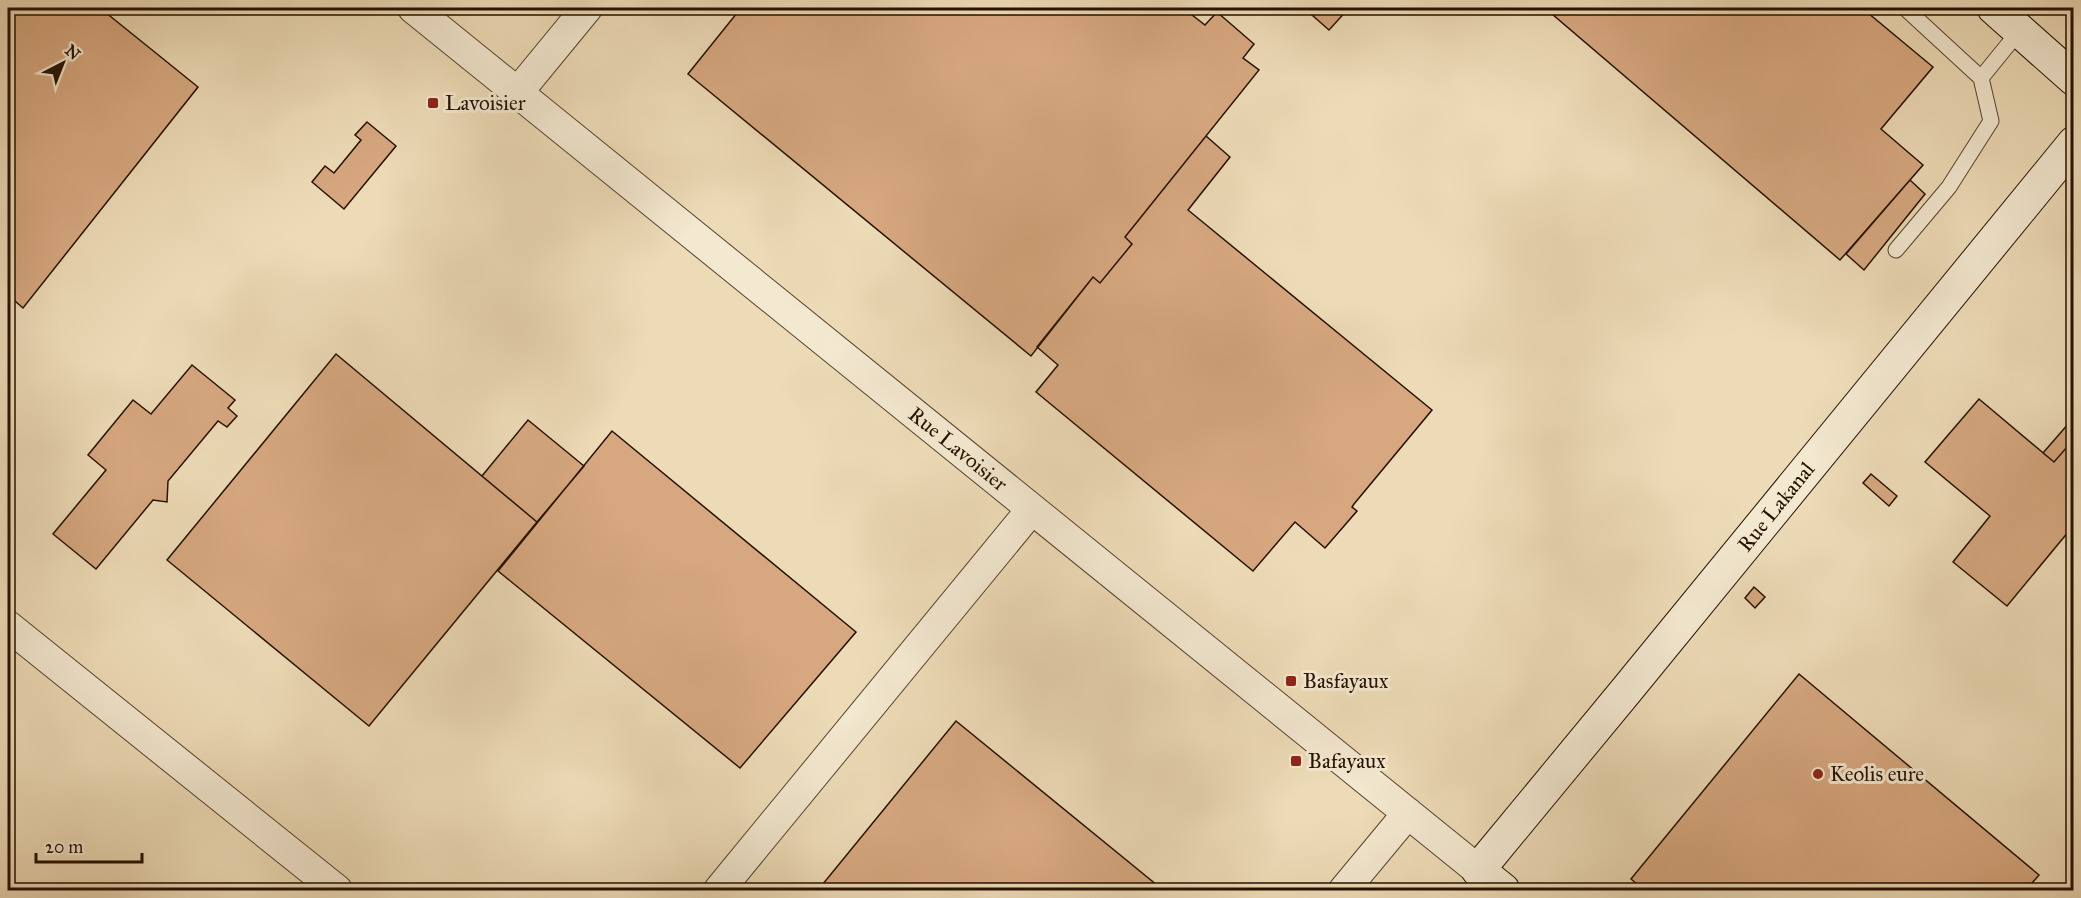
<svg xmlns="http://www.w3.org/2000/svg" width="2081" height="898" viewBox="0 0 2081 898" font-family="'IM FELL Great Primer',serif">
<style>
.building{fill:#d7a880;stroke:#241101;stroke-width:1.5}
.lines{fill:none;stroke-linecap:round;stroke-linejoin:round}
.lane-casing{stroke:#56442e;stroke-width:17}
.street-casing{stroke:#56442e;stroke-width:32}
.secondary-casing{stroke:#241101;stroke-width:35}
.lane{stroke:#f3e8d0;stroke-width:15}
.street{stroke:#f3e8d0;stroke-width:30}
.secondary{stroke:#f3e8d0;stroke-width:33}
.poi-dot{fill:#8f2418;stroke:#f3e8d0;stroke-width:2}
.labels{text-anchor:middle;stroke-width:6;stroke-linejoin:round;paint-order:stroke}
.poi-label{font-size:21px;fill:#241101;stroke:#f3e8d0;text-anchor:start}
.street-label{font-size:21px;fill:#241101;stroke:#f3e8d0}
</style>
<rect width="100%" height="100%" fill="#eddbb7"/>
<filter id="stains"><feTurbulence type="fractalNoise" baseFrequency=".00333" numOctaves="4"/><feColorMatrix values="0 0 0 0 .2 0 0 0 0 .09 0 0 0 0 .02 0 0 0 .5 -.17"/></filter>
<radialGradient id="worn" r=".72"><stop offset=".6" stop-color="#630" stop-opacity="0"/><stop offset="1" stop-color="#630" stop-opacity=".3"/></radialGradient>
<path class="building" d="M 8,8 L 100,8 L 198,87 L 23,308 L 8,295 Z
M 741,8 L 1183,8 L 1205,25 L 1217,12 L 1254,44 L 1243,58 L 1259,70 L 1125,237 L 1132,244 L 1100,283 L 1093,277 L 1031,356 L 688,74 Z
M 1304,8 L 1349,8 L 1329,30 Z
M 1545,8 L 1862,8 L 1933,67 L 1881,129 L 1923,165 L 1840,260 Z
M 367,122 L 396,146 L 344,209 L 312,182 L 325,166 L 334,173 L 361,140 L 355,135 Z
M 1206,136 L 1230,157 L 1188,210 L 1432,410 L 1354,504 L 1352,507 L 1357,511 L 1325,548 L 1295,522 L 1253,571 L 1036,392 L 1058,365 L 1037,347 L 1093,277 L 1100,283 L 1132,244 L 1125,237 Z
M 1910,180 L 1925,194 L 1864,270 L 1846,254 Z
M 336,354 L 537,522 L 369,726 L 167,560 Z
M 192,365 L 235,400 L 228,408 L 237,416 L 227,427 L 218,421 L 168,481 L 167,502 L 153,500 L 96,569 L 53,534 L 106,470 L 88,455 L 133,400 L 151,414 Z
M 1979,399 L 2054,462 L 2074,439 L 2074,525 L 2007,606 L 1953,562 L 1990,516 L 1925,462 Z
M 528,420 L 584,466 L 537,522 L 482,476 Z
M 2069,423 L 2074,427 L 2074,439 L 2054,462 L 2043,453 Z
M 612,431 L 856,632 L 740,768 L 498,571 Z
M 1871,474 L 1897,496 L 1889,506 L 1863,483 Z
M 1754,587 L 1765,597 L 1755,608 L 1745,598 Z
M 1799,674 L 2039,875 L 2026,890 L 1644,890 L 1631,879 Z
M 956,721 L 1163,890 L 818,890 Z"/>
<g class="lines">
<g class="lane-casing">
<path id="lane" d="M 1905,8 L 1981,78
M 1896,250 L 1949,187 L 1991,121 L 1981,78 L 2020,30"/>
</g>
<g class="street-casing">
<path id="street" d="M 413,8 L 1478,870
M 518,92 L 587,8
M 8,626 L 337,890
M 719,890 L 1032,509
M 1344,890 L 1408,813"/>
</g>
<g class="secondary-casing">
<path id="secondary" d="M 1994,8 L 2074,79
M 1503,890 L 1478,870 L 1625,692 L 2074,143"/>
</g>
<use href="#lane" class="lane"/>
<use href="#street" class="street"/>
<use href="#secondary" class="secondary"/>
</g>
<g class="poi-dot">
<rect x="427" y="97" width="12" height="12" rx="3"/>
<rect x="1285" y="675" width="12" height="12" rx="3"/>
<rect x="1290" y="755" width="12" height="12" rx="3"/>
<circle cx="1818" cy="774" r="6"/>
</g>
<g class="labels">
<g class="poi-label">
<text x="445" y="110">Lavoisier</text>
<text x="1303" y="688">Basfayaux</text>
<text x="1308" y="768">Bafayaux</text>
<text x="1830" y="781">Keolis eure</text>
</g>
<g class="street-label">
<text transform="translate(958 449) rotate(39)" y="7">Rue Lavoisier</text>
<text transform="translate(1776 507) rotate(-51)" y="7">Rue Lakanal</text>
</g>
</g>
<rect width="2081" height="898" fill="none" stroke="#eddbb7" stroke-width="30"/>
<rect x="9" y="9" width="2063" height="880" fill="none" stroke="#241101" stroke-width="3"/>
<rect x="15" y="15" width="2051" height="868" fill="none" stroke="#241101" stroke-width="1.5"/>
<g transform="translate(63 63) rotate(42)" stroke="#f3e8d0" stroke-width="4.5" paint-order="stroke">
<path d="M0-4.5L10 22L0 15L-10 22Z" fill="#241101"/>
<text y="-9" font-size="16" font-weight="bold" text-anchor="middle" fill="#241101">N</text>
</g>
<path d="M36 853v9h106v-9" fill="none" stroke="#241101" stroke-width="3"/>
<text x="45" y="853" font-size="18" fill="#241101" stroke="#f3e8d0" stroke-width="4.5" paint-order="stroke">20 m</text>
<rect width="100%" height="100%" filter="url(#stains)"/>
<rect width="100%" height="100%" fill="url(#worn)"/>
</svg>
